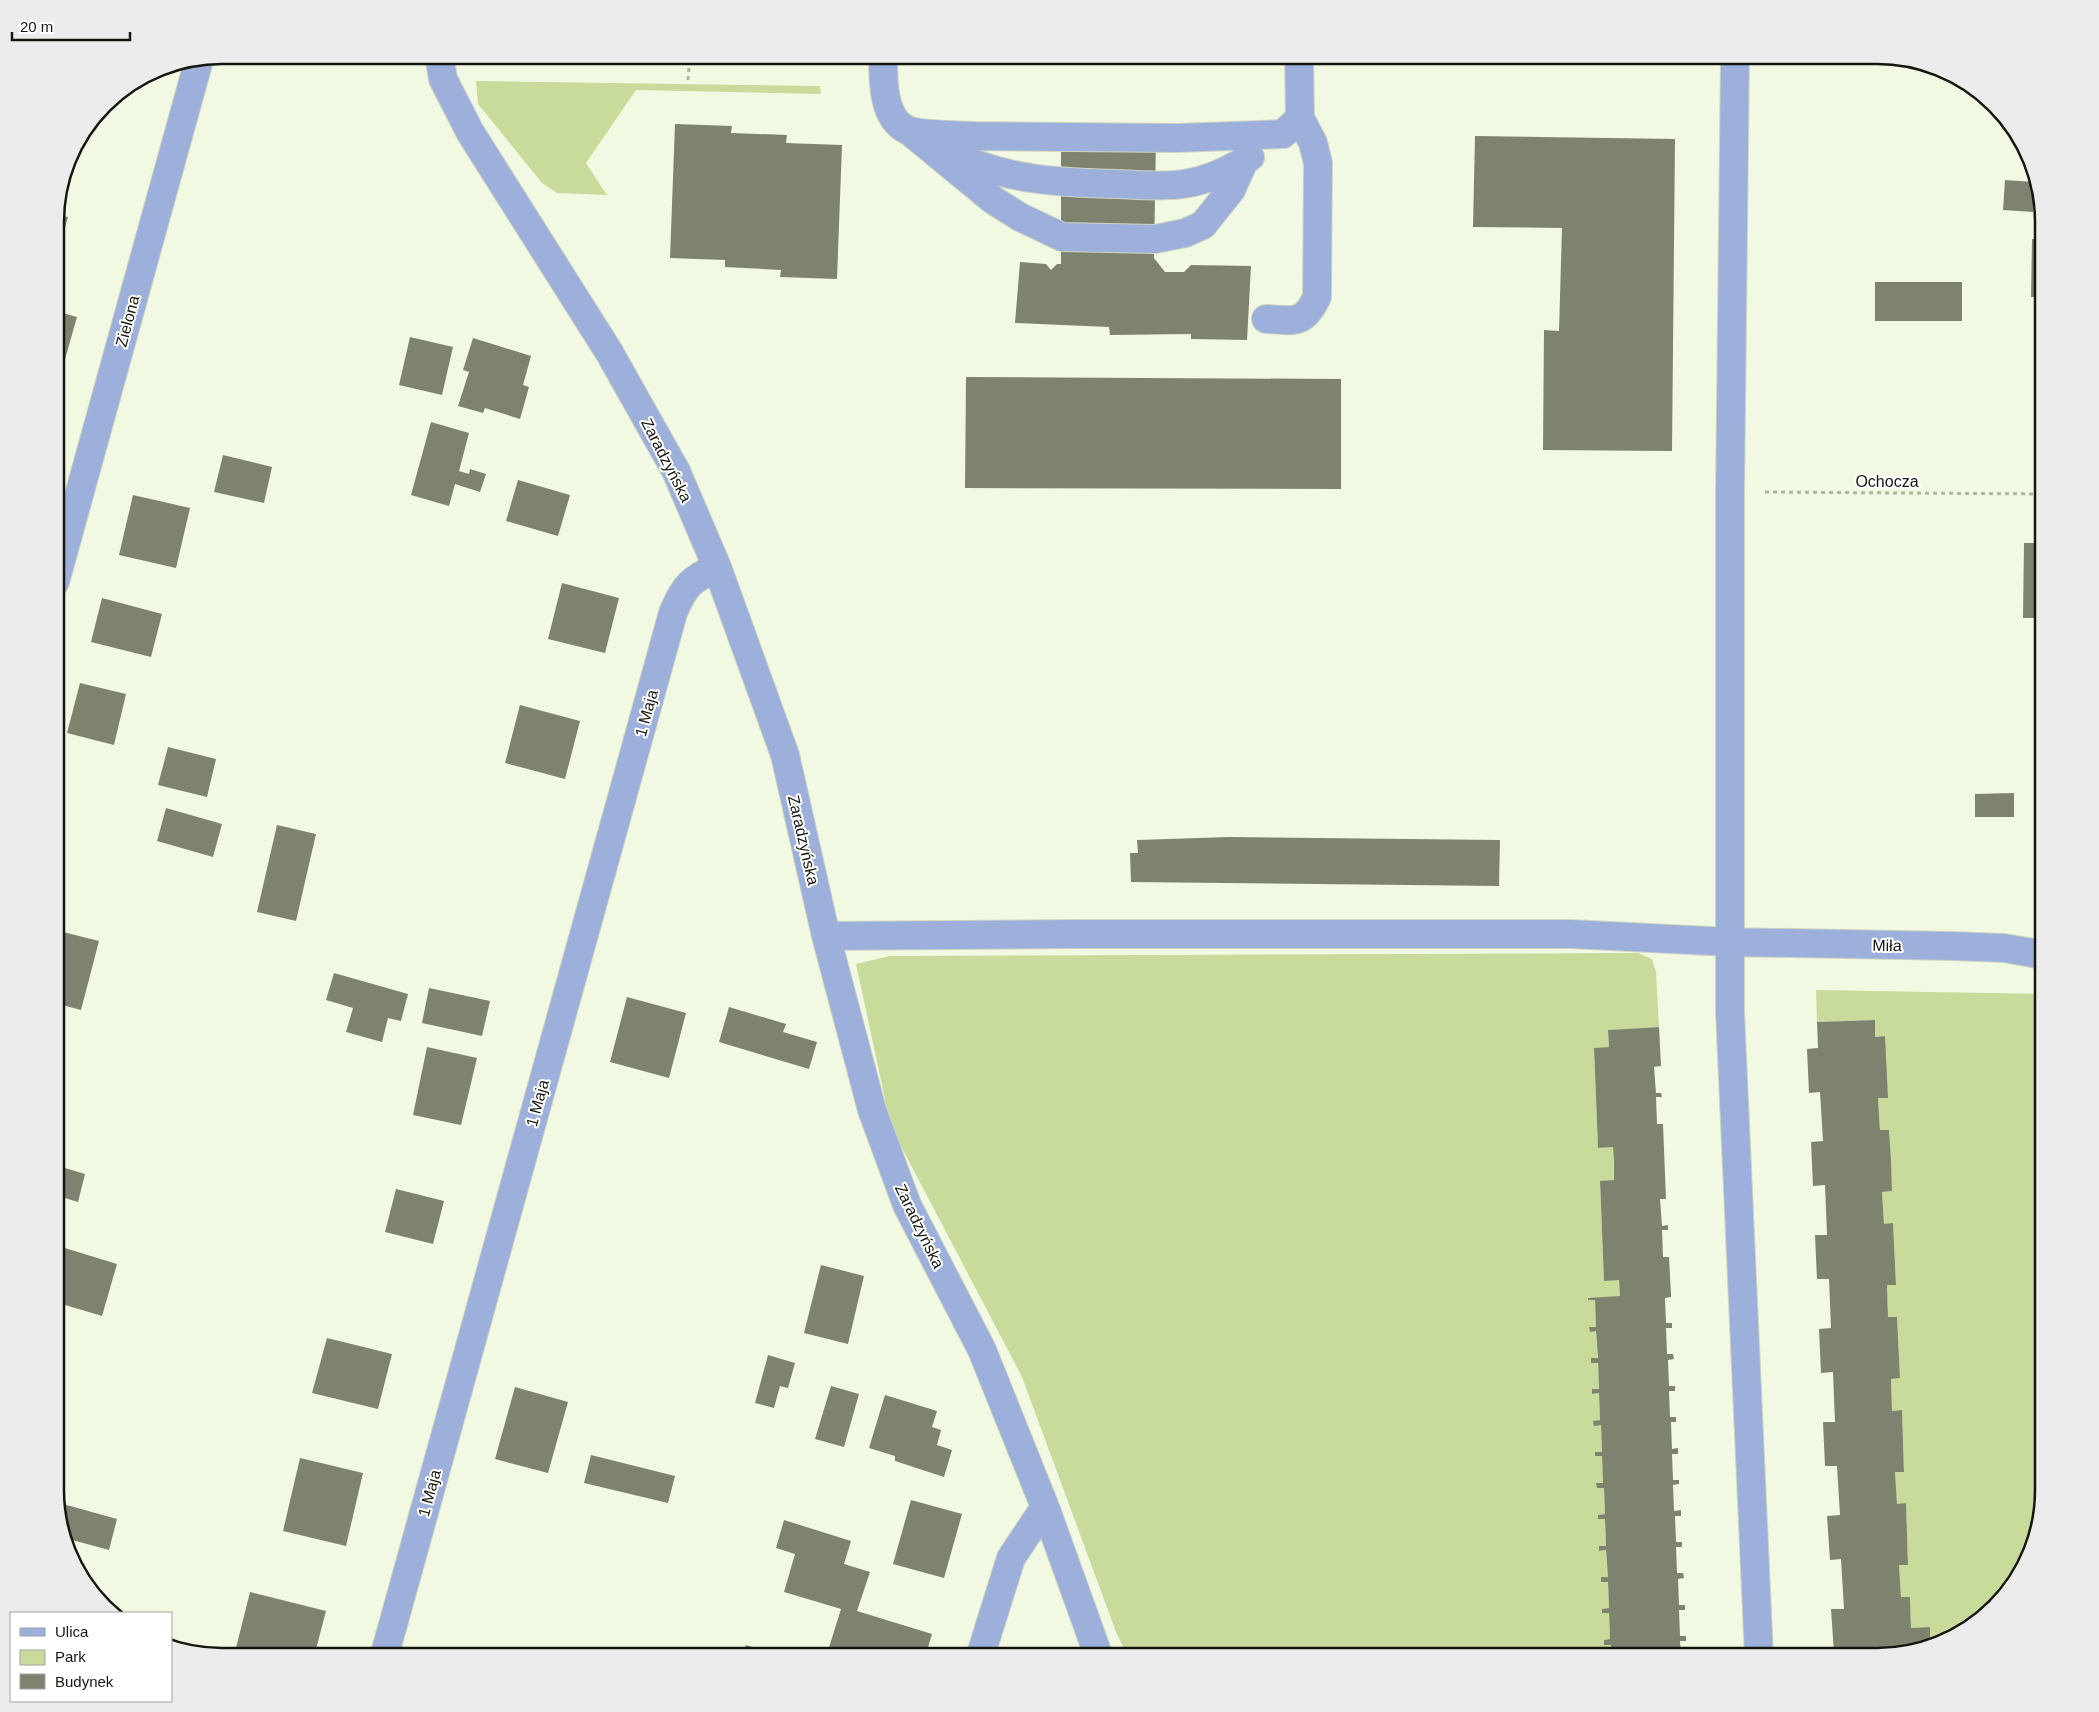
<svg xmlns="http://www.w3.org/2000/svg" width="2099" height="1712" viewBox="0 0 2099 1712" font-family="Helvetica,sans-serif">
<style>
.green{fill:#c9db9a}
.building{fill:#7d836f}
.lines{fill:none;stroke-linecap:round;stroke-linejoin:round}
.minor-casing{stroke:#cfd5c1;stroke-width:30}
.path{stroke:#afb5a3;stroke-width:3;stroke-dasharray:4 4;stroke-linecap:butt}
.minor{stroke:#9db0dc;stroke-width:28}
.labels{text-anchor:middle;stroke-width:4;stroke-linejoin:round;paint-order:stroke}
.street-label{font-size:16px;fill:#15170f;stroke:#fff}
.rim{fill:none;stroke:#15170f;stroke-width:2.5}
</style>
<rect width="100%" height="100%" fill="#f2f9e3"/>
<path class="green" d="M 476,81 L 820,86 L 821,94 L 636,90 L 586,163 L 607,195 L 557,193 L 542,183 L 478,104 Z
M 1638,953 L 1652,959 L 1656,972 L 1659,1027 L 1608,1030 L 1609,1047 L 1594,1048 L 1598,1148 L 1613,1147 L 1614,1180 L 1600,1182 L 1604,1280 L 1619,1280 L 1620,1296 L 1588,1299 L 1588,1300 L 1595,1300 L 1596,1327 L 1590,1327 L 1590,1331 L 1596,1331 L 1599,1389 L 1592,1389 L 1592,1394 L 1599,1393 L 1600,1420 L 1594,1421 L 1594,1425 L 1601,1425 L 1602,1452 L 1595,1452 L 1595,1456 L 1602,1456 L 1603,1483 L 1597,1483 L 1597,1488 L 1604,1488 L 1605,1514 L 1598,1515 L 1598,1519 L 1605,1519 L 1606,1546 L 1599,1546 L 1600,1551 L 1606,1550 L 1608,1577 L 1601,1578 L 1601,1582 L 1608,1582 L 1609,1608 L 1602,1609 L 1602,1613 L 1609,1613 L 1610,1639 L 1604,1640 L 1604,1644 L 1611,1645 L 1611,1657 L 1128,1657 L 1116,1632 L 1022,1377 L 891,1127 L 856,964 L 890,956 Z
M 1816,990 L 2044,994 L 2044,1490 L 2031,1554 L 2003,1600 L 1950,1640 L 1930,1645 L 1930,1627 L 1911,1628 L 1910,1597 L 1901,1597 L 1899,1565 L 1908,1564 L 1906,1504 L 1897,1504 L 1895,1472 L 1904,1472 L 1902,1410 L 1892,1411 L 1891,1379 L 1900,1378 L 1897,1317 L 1888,1317 L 1887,1285 L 1896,1284 L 1893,1224 L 1884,1224 L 1882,1192 L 1892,1191 L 1889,1130 L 1880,1130 L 1878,1098 L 1887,1098 L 1884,1036 L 1875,1037 L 1875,1020 L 1817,1022 Z"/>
<path class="building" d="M 675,124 L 732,126 L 731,133 L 787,135 L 786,143 L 842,145 L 837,279 L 780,277 L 781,270 L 725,267 L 725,260 L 670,258 Z
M 1061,134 L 1156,136 L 1154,258 L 1165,272 L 1184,272 L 1191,265 L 1251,266 L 1247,340 L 1191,339 L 1191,334 L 1110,335 L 1109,327 L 1015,323 L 1020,262 L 1046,264 L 1051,270 L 1057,264 L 1061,264 Z
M 1475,136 L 1675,139 L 1672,451 L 1543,450 L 1544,330 L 1559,331 L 1562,228 L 1473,227 Z
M 2005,180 L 2035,182 L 2033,212 L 2003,210 Z
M 55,214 L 68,217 L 57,257 L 55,257 Z
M 2032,239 L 2044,239 L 2044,297 L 2031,297 Z
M 1875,282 L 1962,282 L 1962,321 L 1875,321 Z
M 55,311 L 77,317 L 56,391 L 55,391 Z
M 410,337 L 453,347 L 442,395 L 399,385 Z
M 473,338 L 531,356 L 523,385 L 529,387 L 520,419 L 485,408 L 483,413 L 458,406 L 469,372 L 463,370 Z
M 966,377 L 1341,379 L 1341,489 L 965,488 Z
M 431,422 L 469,433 L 459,471 L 469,474 L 470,469 L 486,474 L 480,492 L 455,484 L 449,506 L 411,495 Z
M 223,455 L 272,467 L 264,503 L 214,492 Z
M 518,480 L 570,495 L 558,536 L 506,521 Z
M 133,495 L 190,508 L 176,568 L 119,555 Z
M 2024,543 L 2044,543 L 2044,618 L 2023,618 Z
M 562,583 L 619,598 L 605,653 L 548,639 Z
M 102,598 L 162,614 L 151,657 L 91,642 Z
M 80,683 L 126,694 L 114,745 L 67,733 Z
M 520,705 L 580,721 L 565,779 L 505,763 Z
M 168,747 L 216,759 L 207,797 L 158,785 Z
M 2014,793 L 2014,817 L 1975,817 L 1975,794 Z
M 166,808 L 222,824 L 213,857 L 157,841 Z
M 277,825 L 316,834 L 296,921 L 257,912 Z
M 1229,837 L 1500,840 L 1499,886 L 1131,882 L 1130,853 L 1138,853 L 1137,840 Z
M 55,930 L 99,941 L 81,1010 L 55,1003 Z
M 334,973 L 408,994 L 401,1021 L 388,1018 L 382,1042 L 346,1032 L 353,1008 L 326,1000 Z
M 429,988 L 490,1001 L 482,1036 L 422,1023 Z
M 627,997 L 686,1013 L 669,1078 L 610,1062 Z
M 729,1007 L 786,1024 L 783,1032 L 817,1042 L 809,1069 L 719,1042 Z
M 1875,1020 L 1875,1037 L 1885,1036 L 1888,1098 L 1878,1098 L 1879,1115 L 1880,1130 L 1889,1130 L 1891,1161 L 1892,1191 L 1882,1192 L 1884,1224 L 1893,1223 L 1896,1285 L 1887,1285 L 1888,1317 L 1897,1317 L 1900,1378 L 1891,1379 L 1892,1411 L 1902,1410 L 1904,1472 L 1895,1472 L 1897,1504 L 1906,1503 L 1908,1565 L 1899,1565 L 1901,1597 L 1910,1597 L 1911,1628 L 1930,1627 L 1930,1645 L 1877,1657 L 1846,1657 L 1846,1653 L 1834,1653 L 1831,1609 L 1844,1609 L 1841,1559 L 1830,1560 L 1827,1516 L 1840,1515 L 1837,1466 L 1825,1466 L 1823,1422 L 1835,1422 L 1833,1372 L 1821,1373 L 1819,1329 L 1831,1328 L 1829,1279 L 1817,1279 L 1816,1258 L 1815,1235 L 1827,1235 L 1825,1185 L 1813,1186 L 1811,1142 L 1823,1141 L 1820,1092 L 1809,1093 L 1807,1049 L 1818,1048 L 1817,1022 Z
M 1659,1027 L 1661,1066 L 1654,1067 L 1656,1093 L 1661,1093 L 1662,1097 L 1656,1097 L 1657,1124 L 1663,1124 L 1666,1199 L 1660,1199 L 1662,1226 L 1668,1225 L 1668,1230 L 1662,1230 L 1663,1257 L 1669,1257 L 1671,1294 L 1671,1297 L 1665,1298 L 1666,1323 L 1672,1323 L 1672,1328 L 1666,1328 L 1667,1354 L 1673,1354 L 1674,1359 L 1668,1360 L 1669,1386 L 1675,1386 L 1675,1391 L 1669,1391 L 1670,1417 L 1676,1417 L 1676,1422 L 1671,1422 L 1672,1449 L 1678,1448 L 1678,1454 L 1672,1454 L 1673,1480 L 1679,1480 L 1679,1484 L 1673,1485 L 1674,1511 L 1681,1510 L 1681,1516 L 1675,1516 L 1676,1542 L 1682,1542 L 1682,1547 L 1676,1547 L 1677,1573 L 1683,1573 L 1684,1578 L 1678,1579 L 1679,1605 L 1685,1605 L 1685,1610 L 1679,1610 L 1680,1636 L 1686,1636 L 1686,1641 L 1680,1641 L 1681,1657 L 1611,1657 L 1611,1645 L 1604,1645 L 1604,1640 L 1610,1639 L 1609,1613 L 1602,1613 L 1602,1609 L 1609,1608 L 1608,1582 L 1601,1582 L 1601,1577 L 1608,1577 L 1606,1550 L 1599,1551 L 1599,1546 L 1606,1546 L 1605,1519 L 1598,1519 L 1598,1515 L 1605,1514 L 1604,1488 L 1597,1488 L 1596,1483 L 1603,1483 L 1602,1456 L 1595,1456 L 1595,1452 L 1602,1452 L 1601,1425 L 1594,1426 L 1593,1421 L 1600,1420 L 1599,1393 L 1592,1394 L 1592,1389 L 1599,1389 L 1598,1363 L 1591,1363 L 1591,1358 L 1598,1358 L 1596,1331 L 1590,1332 L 1589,1327 L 1596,1327 L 1595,1300 L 1588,1300 L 1588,1298 L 1620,1296 L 1619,1280 L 1604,1281 L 1600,1181 L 1614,1180 L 1614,1164 L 1613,1147 L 1598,1148 L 1594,1048 L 1609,1047 L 1608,1030 Z
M 427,1047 L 477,1058 L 461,1125 L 413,1115 Z
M 55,1165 L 85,1174 L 78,1202 L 55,1195 Z
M 396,1189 L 444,1201 L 433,1244 L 385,1232 Z
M 55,1245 L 117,1264 L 102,1316 L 55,1302 Z
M 821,1265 L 864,1276 L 848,1344 L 804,1333 Z
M 327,1338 L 392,1354 L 378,1409 L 312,1393 Z
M 768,1355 L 795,1363 L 788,1388 L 780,1386 L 774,1408 L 755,1403 Z
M 831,1386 L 859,1394 L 844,1447 L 815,1439 Z
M 515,1387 L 568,1402 L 548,1473 L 495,1459 Z
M 885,1395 L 937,1411 L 932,1427 L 941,1430 L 937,1445 L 952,1450 L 944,1477 L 895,1461 L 895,1456 L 869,1448 Z
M 591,1455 L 675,1476 L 668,1503 L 584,1483 Z
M 300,1458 L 363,1473 L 346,1546 L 283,1531 Z
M 911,1500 L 962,1514 L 944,1578 L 893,1564 Z
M 56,1502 L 117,1519 L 109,1550 L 65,1538 Z
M 784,1520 L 851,1541 L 844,1564 L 870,1572 L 857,1611 L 932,1634 L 925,1657 L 826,1657 L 841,1609 L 784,1592 L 795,1554 L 776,1548 Z
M 250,1592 L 326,1611 L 314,1657 L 255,1657 L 235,1652 Z
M 746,1645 L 783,1657 L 742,1657 Z"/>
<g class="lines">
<g class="minor-casing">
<path id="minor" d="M 439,55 L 443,79 L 470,132 L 609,352 L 676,471 L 717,567 L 785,755 L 826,936 L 872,1110 L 907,1205 L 982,1350 L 1045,1507 L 1099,1657
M 883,55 C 883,78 882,118 907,130 C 919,135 959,135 974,136 L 1177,138 L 1283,134 L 1300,118 L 1299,55
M 1735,55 L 1730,492 L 1730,1012 L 1759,1657
M 908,130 L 993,200 L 1020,217 L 1062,237 L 1155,239 L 1185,233 L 1203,225 L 1231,190 L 1244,161
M 949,152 C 1000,180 1062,183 1119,184 C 1140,185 1162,187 1183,184 C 1206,181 1231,170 1250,157
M 1266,319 C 1294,320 1303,326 1317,297 L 1318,163 L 1313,143 L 1300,118
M 55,582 L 199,60
M 826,936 L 1081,934 L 1570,934 L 1730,942 L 1952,946 L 2004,948 L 2044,955
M 384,1657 L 673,613 C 685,584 690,581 717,567
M 980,1657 L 1011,1558 L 1045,1507"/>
</g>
<path class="path" d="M 688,80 L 690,55
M 1765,492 L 2044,494"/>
<use href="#minor" class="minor"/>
</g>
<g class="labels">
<g class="street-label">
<text transform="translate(127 321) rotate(-75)" y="6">Zielona</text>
<text transform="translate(667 460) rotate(63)" y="6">Zaradzyńska</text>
<text x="1887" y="487">Ochocza</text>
<text transform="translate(646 713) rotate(-75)" y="6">1 Maja</text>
<text transform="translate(804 840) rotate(77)" y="6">Zaradzyńska</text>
<text transform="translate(1887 945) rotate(1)" y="6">Miła</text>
<text transform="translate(537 1103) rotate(-75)" y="6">1 Maja</text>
<text transform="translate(920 1226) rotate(64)" y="6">Zaradzyńska</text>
<text transform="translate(429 1493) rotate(-75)" y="6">1 Maja</text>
</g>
</g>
<path d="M0 0H2099V1712H0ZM222 64H1877A158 158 0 0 1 2035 222V1490A158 158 0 0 1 1877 1648H222A158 158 0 0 1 64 1490V222A158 158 0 0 1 222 64Z" fill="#ececec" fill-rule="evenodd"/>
<path class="rim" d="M222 64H1877A158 158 0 0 1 2035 222V1490A158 158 0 0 1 1877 1648H222A158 158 0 0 1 64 1490V222A158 158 0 0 1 222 64Z"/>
<rect x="10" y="1612" width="162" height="90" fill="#ffffff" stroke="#a1a29f"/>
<rect x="20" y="1628" width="25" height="8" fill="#9db0dc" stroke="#a1a29f"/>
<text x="55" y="1637" font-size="15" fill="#15170f">Ulica</text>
<rect x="20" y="1650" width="25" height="15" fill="#c9db9a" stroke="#a1a29f"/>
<text x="55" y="1662" font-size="15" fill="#15170f">Park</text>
<rect x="20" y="1674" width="25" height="15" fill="#7d836f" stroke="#a1a29f"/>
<text x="55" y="1687" font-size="15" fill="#15170f">Budynek</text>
<path d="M12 32v8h118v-8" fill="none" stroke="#15170f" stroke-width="2.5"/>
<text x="20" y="32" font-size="15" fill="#15170f" stroke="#ffffff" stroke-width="4" paint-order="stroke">20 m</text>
</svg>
